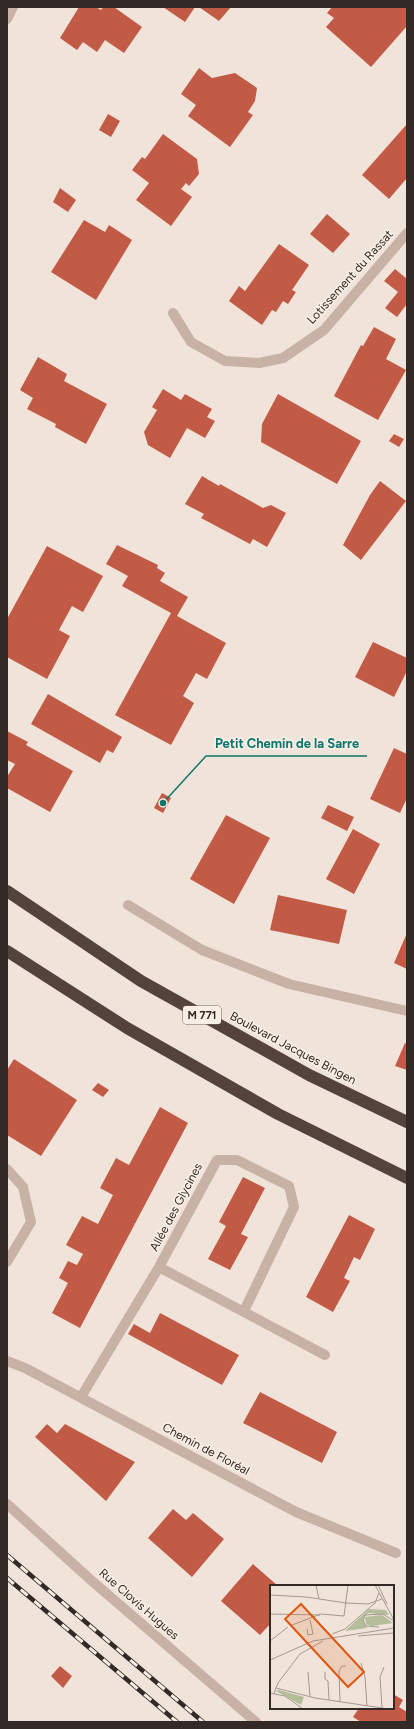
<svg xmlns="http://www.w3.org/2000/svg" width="414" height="1729" viewBox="0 0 414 1729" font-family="Figtree,sans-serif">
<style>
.building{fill:#c15b45}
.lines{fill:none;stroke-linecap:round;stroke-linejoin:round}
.lane{stroke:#c7b2a5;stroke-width:10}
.street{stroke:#c7b2a5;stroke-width:10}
.highway{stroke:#54433d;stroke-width:12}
.rail-casing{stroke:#332926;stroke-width:4.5}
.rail{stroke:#f8eee4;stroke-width:3;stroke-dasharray:9;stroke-linecap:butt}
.labels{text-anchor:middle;stroke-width:3.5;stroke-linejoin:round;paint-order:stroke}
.shield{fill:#f8eee4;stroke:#6e645f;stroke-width:1}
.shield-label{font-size:11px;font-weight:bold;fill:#332926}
.street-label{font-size:12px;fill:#332926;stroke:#f8eee4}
.inset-road{fill:none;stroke:#a49991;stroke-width:1}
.view{fill:#df570d;fill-opacity:0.15;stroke:#df570d;stroke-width:2}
.inset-edge{fill:none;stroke:#332926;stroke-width:2}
.leader{fill:none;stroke:#0f766e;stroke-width:1.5}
.callout-dot{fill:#0f766e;stroke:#f8eee4;stroke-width:1.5}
.callout-label{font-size:13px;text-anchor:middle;font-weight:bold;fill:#0f766e;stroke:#f8eee4;stroke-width:3.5;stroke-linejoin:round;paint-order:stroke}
</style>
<rect width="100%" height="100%" fill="#f0e3d9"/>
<path class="building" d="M 79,7 L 96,7 L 101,10 L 103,7 L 114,7 L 142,27 L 124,53 L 105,40 L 97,52 L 83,42 L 77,50 L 60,38 Z
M 163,7 L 195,7 L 185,22 Z
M 199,7 L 231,7 L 219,21 Z
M 332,7 L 407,7 L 407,26 L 371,67 L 326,27 L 334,18 L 327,13 Z
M 199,68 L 212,78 L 235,73 L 257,88 L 255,101 L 248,112 L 253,115 L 230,147 L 188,116 L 196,105 L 181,94 Z
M 108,114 L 120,121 L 111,137 L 99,130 Z
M 407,124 L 407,178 L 389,199 L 362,175 Z
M 163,134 L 197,159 L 199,174 L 189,186 L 186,183 L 181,189 L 192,197 L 171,226 L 136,200 L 149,183 L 132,170 L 142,157 L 145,159 Z
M 60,188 L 76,200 L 68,212 L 53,202 Z
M 327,214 L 350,234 L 333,253 L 310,234 Z
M 84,220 L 105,232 L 109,225 L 132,240 L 96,300 L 51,272 Z
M 279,244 L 309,265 L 292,290 L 296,292 L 288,304 L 283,301 L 276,312 L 272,310 L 262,325 L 229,301 L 239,286 L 245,291 Z
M 395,269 L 407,279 L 407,304 L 397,317 L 385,308 L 398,292 L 384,281 Z
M 374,327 L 396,339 L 386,359 L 406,370 L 378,420 L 334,396 L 361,345 L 363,346 Z
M 38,357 L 67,374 L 64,381 L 107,404 L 86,444 L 55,427 L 56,424 L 27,409 L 33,398 L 20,390 Z
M 163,389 L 181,400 L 185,394 L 212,409 L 207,417 L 215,421 L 205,438 L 187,428 L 170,458 L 148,445 L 144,432 L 157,410 L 152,407 Z
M 278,394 L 361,441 L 337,484 L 261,442 L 262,424 Z
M 394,434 L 404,439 L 399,447 L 389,441 Z
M 202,476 L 219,486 L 220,484 L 263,508 L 271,505 L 286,513 L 267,547 L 253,539 L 250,544 L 201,518 L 204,514 L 185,504 Z
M 380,481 L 406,501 L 361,560 L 343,545 L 370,495 Z
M 117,545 L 158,565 L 157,568 L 165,573 L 160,581 L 188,597 L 177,616 L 226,643 L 207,679 L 196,673 L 183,696 L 194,703 L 171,745 L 115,715 L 171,613 L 122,586 L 128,576 L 106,564 Z
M 47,546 L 103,576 L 83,612 L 72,606 L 66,617 L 59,630 L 70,636 L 47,679 L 7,657 L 7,619 Z
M 373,642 L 407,658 L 407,671 L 394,697 L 355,677 Z
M 48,694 L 122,737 L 113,753 L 107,750 L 100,763 L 31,724 Z
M 7,731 L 28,742 L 26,745 L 73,771 L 50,812 L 7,788 L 7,777 L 15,764 L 7,760 Z
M 394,748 L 407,754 L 407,798 L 400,813 L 370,799 Z
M 162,793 L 171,798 L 163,813 L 154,808 Z
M 328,805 L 354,817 L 347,831 L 321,818 Z
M 226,815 L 270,838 L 234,904 L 190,879 Z
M 353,829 L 380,844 L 354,894 L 326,879 Z
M 278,895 L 347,910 L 339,944 L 270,930 Z
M 407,933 L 407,969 L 394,963 Z
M 405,1043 L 407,1044 L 407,1070 L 395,1066 Z
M 14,1059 L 77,1100 L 41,1156 L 7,1135 L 7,1070 Z
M 98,1083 L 109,1090 L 103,1097 L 92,1090 Z
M 160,1107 L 188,1123 L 80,1328 L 52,1313 L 68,1283 L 59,1278 L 68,1261 L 77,1265 L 83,1254 L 66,1245 L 82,1216 L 98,1224 L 113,1195 L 100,1188 L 116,1158 L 129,1165 Z
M 243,1177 L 265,1188 L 241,1234 L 248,1237 L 230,1270 L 208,1259 L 226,1226 L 219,1222 Z
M 349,1215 L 375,1229 L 360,1260 L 354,1257 L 344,1278 L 350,1281 L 333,1312 L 306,1297 Z
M 160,1313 L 239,1355 L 222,1385 L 128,1334 L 134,1324 L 150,1333 Z
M 260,1392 L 337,1432 L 322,1463 L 243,1423 Z
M 47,1424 L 57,1433 L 65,1424 L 135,1462 L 106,1501 L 35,1437 Z
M 173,1509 L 186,1520 L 193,1513 L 224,1539 L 192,1577 L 148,1538 Z
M 253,1564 L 278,1586 L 271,1586 L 271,1623 L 260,1635 L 221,1601 Z
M 60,1666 L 72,1676 L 63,1688 L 51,1676 Z
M 393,1694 L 403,1700 L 399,1707 L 407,1712 L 407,1722 L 361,1722 L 353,1717 L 359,1708 L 393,1708 Z"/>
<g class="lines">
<path class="lane" d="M 7,1169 L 23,1187 L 31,1222 L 7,1262"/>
<path class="street" d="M 7,19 L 13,7
M 173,313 L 191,342 L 225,361 L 259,363 L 283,358 L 324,330 L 407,233
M 128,905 L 202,950 L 289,984 L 407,1011
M 159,1267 L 325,1355
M 7,1361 L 25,1368 L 296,1512 L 396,1553
M 81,1397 L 159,1267 L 217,1160 L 237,1160 L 289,1186 L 294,1207 L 244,1311
M 7,1504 L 92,1581 L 256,1722"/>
<path class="highway" d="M 7,891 L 141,981 L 309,1075 L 407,1122
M 7,951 L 127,1028 L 278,1114 L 407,1178"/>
<g class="rail-casing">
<path id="rail" d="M 7,1555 L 203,1722
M 7,1578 L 177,1722"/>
</g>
<use href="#rail" class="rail"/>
</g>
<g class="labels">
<rect class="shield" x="183" y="1006" width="38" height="18" rx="3"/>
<g class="shield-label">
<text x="202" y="1019">M 771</text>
</g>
<g class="street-label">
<text transform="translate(350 277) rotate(-48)" y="4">Lotissement du Rassat</text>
<text transform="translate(293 1048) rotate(28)" y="4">Boulevard Jacques Bingen</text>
<text transform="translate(176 1207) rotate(-62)" y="4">Allée des Glycines</text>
<text transform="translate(206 1449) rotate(28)" y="4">Chemin de Floréal</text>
<text transform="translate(139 1604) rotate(41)" y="4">Rue Clovis Hugues</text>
</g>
</g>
<g transform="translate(270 1585)">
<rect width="124" height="124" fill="#f0e3d9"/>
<path d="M 99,24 L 116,25 L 119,30 L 98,28 L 93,33 L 97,43 L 75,46 ZM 112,30 L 123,38 L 101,41 L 96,39 L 95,32 ZM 9,105 L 34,112 L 31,120 L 6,106 Z" fill="#b4be99"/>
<path class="inset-road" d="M 46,0 L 49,14M 105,0 L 124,35M 108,0 L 117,19M 0,10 L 36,12 L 76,18 L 98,19 L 112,14M 0,29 L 50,30M 22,40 L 51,29 L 74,31 L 78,0M 109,42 L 96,41 L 93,36 L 95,30 L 113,29 L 124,36M 37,44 L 38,50 L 43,49 L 40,35M 62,49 L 75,44 L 105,18 L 109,8M 88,51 L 124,48M 0,56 L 18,42M 0,75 L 43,56 L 124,43M 91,78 L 95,92 L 97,121M 38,87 L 40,112M 55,87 L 55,94 L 58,96 L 59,115M 6,103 L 45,113 L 119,124M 0,108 L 15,111 L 33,124M 4,108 L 8,98 L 30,69 L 53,56M 70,117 L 69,86 L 72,81 L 76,81M 112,123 L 110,92 L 114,82"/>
<path class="view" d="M 31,19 L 94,87 L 78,102 L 15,34 Z"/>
<rect width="124" height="124" class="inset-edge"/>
</g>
<path class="leader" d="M163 803L206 756H367"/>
<circle class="callout-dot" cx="163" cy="803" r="4"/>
<g class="callout-label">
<text x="287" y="748">Petit Chemin de la Sarre</text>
</g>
<rect width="414" height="1729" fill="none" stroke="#332926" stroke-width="16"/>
</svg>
